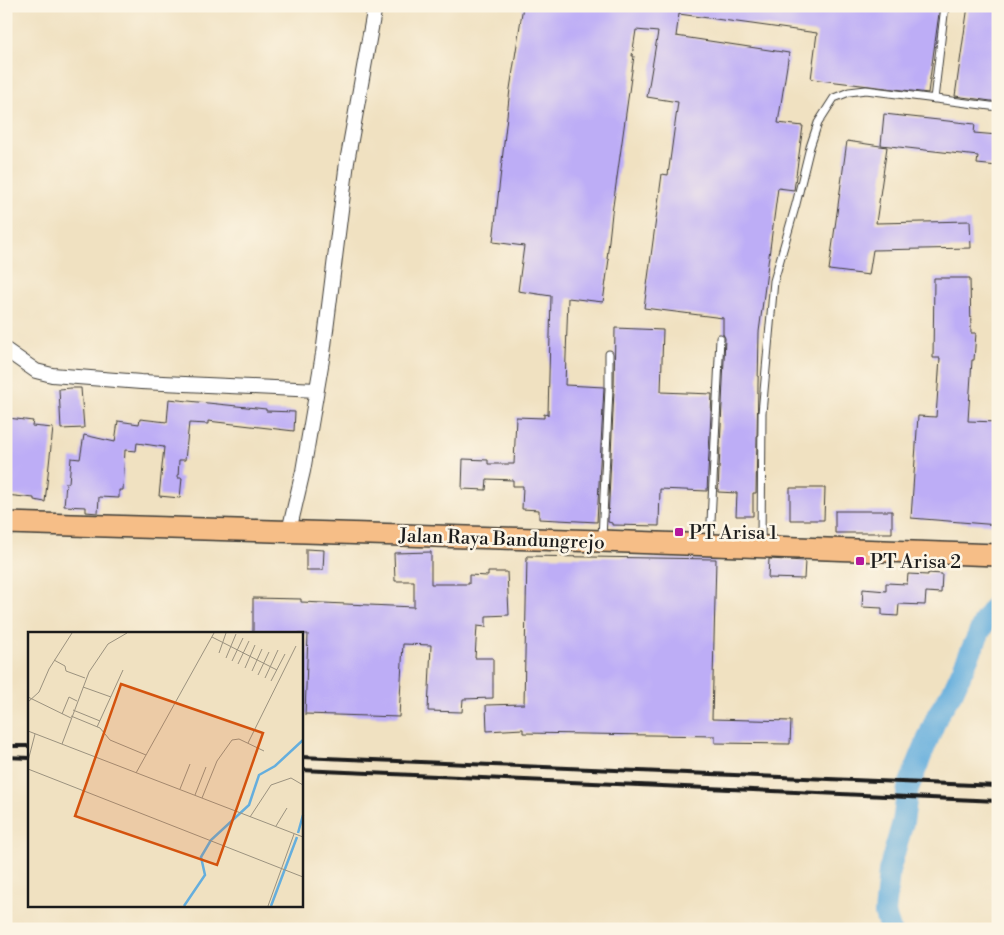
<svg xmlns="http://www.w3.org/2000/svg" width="1004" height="935" viewBox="0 0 1004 935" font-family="'Libre Bodoni',serif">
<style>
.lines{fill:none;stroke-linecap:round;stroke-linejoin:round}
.river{stroke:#65aedd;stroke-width:22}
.building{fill:#bdadf6}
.lane-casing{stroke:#3c3a35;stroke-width:9}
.street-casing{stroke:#3c3a35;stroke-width:16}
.primary-casing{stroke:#3c3a35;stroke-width:24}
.lane{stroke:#fff;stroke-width:7}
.street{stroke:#fff;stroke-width:14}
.primary{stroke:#f6be87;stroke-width:21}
.rail{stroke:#1c1c1c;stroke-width:4}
.poi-dot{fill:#b5179e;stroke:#fcf5e5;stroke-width:2}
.labels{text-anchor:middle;stroke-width:5;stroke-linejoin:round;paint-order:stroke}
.poi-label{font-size:19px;fill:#1c1c1c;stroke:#fcf5e5;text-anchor:start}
.street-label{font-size:19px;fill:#1c1c1c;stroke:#fcf5e5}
.inset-river{fill:none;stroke:#65aedd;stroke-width:2.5}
.inset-road{fill:none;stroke:#9b927f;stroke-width:1}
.view{fill:#d4530e;fill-opacity:0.15;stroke:#d4530e;stroke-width:2.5}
.inset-edge{fill:none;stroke:#1c1c1c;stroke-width:2.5}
</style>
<rect width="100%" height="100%" fill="#fcf5e5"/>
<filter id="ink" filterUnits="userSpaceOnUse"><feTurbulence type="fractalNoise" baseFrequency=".02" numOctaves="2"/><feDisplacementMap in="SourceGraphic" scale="10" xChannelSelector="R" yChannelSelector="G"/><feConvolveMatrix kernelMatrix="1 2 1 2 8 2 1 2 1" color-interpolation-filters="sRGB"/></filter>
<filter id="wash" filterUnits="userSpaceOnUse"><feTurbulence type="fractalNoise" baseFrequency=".0096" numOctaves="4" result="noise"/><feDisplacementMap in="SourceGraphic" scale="20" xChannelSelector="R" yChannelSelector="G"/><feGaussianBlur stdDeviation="1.12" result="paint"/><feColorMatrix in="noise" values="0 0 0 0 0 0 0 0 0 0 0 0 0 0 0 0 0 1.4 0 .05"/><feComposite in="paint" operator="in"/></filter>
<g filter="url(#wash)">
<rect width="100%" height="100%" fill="#f0e1c1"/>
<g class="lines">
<path class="river" d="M 890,929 L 885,914 L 889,871 L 903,822 L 908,788 L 938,714 L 953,691 L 985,620 L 998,602"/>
</g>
<g id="blocks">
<path class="building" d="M 523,6 L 940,6 L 928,93 L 811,79 L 817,33 L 679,14 L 676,36 L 789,53 L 778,123 L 803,126 L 794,190 L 778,188 L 759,332 L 756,493 L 753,493 L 753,516 L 736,516 L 737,493 L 718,492 L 725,338 L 723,334 L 723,318 L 644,308 L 662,174 L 668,175 L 678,102 L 647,97 L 658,32 L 636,30 L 632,56 L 634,56 L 612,213 L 607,259 L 609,259 L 603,302 L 568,298 L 565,385 L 604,387 L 597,522 L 539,519 L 539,510 L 522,509 L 523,486 L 513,486 L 513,480 L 487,479 L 486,490 L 462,489 L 463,459 L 488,460 L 488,464 L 514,464 L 516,417 L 544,418 L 544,414 L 548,415 L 551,296 L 518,291 L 524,246 L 493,242 L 510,89 Z
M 968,6 L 998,6 L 998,102 L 955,96 Z
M 884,114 L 975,124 L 974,133 L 998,135 L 998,166 L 977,164 L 978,156 L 881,145 Z
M 847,141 L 887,147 L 876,223 L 970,221 L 971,248 L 873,250 L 869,275 L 829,270 Z
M 934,278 L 970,278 L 971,333 L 976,333 L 974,360 L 972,360 L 968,421 L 998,422 L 998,525 L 911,518 L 918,416 L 936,417 L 940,358 L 933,358 Z
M 615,328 L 663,330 L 661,392 L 712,394 L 707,491 L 660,489 L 659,526 L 612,525 L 612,523 L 608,522 L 614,389 Z
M 71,388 L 81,388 L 84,428 L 61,429 L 59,389 Z
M 169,399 L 266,409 L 266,411 L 295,412 L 294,431 L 208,421 L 208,424 L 189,423 L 185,460 L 179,460 L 178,478 L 182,478 L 180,498 L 159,496 L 164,447 L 137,443 L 136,451 L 125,450 L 123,490 L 119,490 L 119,498 L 99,497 L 98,513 L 86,512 L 86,507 L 64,506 L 66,483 L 69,483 L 71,458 L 80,459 L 84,435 L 115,442 L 118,421 L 139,424 L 140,419 L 167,422 Z
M 8,418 L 33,421 L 32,426 L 53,428 L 45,502 L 34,500 L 34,498 L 6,495 L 6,434 Z
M 790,488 L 825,488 L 824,520 L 790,520 Z
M 835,511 L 892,511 L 892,533 L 835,533 Z
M 306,549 L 324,550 L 323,570 L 306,570 Z
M 431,552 L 431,584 L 469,584 L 469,575 L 488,576 L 488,572 L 507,572 L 509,615 L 486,616 L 486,627 L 477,626 L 475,658 L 493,658 L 493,698 L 463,699 L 462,712 L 428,711 L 431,645 L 403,644 L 399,717 L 305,714 L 308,634 L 253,634 L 253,598 L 301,599 L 301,602 L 414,607 L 414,581 L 395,581 L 394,553 Z
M 527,556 L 716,559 L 712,719 L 791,721 L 790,744 L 715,743 L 715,736 L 523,733 L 523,729 L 487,731 L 486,705 L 524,704 Z
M 769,559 L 805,561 L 804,579 L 768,578 Z
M 928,573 L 942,574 L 941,593 L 926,592 L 925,605 L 899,604 L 898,616 L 882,615 L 882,608 L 862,607 L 863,589 L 886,591 L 886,583 L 907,584 L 908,574 L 928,575 Z"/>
</g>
</g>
<g filter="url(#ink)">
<use href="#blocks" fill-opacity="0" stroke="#3c3a35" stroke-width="1"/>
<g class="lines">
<g class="lane-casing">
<path id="lane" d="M 934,99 L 945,6
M 602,538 L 609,389 L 609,354
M 710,542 L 720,338
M 761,544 L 762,413 L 774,281 L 796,204 L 810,147 L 818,123 L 834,98 L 849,92 L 866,90 L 998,107"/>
</g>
<g class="street-casing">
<path id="street" d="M 6,350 L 36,371 L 52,375 L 141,382 L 317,390
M 289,531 L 303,471 L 323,354 L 347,162 L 375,6"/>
</g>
<g class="primary-casing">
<path id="primary" d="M 6,523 L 601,541 L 998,555"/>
</g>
<use href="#lane" class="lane"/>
<use href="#street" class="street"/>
<use href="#primary" class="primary"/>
<path class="rail" d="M 6,746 L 29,746
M 6,757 L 29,758
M 301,757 L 998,786
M 301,770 L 998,801"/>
</g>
</g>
<g class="poi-dot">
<rect x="674" y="527" width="10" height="10" rx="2.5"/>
<rect x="855" y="556" width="10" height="10" rx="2.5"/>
</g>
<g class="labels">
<g class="poi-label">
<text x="689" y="539">PT Arisa 1</text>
<text x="870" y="568">PT Arisa 2</text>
</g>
<g class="street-label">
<text transform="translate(502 538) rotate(2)" y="7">Jalan Raya Bandungrejo</text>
</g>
</g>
<g transform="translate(28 632)">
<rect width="275" height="275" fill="#f0e1c1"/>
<path class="inset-river" d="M 270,201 L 275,183M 156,274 L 177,243 L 173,225 L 183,208 L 221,173 L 231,143 L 247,134 L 275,108M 243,274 L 269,205"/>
<path class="inset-road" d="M 184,5 L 249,38M 191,21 L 198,1M 198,26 L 208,2M 26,28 L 37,34 L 38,39 L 57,46M 204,29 L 215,6M 210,32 L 221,9M 217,36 L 227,13M 224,39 L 234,17M 230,43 L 241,20M 237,46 L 250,18M 243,49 L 257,22M 55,55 L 83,65M 0,65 L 43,86M 0,70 L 11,60 L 21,37 L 44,1M 45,78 L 72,89M 34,82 L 41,65 L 49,69M 43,84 L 72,96 L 82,108 L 118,123M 69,95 L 95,38M 0,99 L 275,205M 220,111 L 268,14M 34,112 L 61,40 L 80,12 L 99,1M 0,129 L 7,102M 0,137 L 275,245M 108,141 L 186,1M 152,157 L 162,132M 167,163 L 178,135M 174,166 L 189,129 L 204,108 L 211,107 L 236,119M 222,185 L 243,153 L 263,146 L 275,153M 248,194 L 259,176M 240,274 L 266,202"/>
<path class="view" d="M 93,52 L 235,101 L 189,233 L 47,184 Z"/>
<rect width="275" height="275" class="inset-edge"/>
</g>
<rect width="1004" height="935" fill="none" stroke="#fcf5e5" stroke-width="25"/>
</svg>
